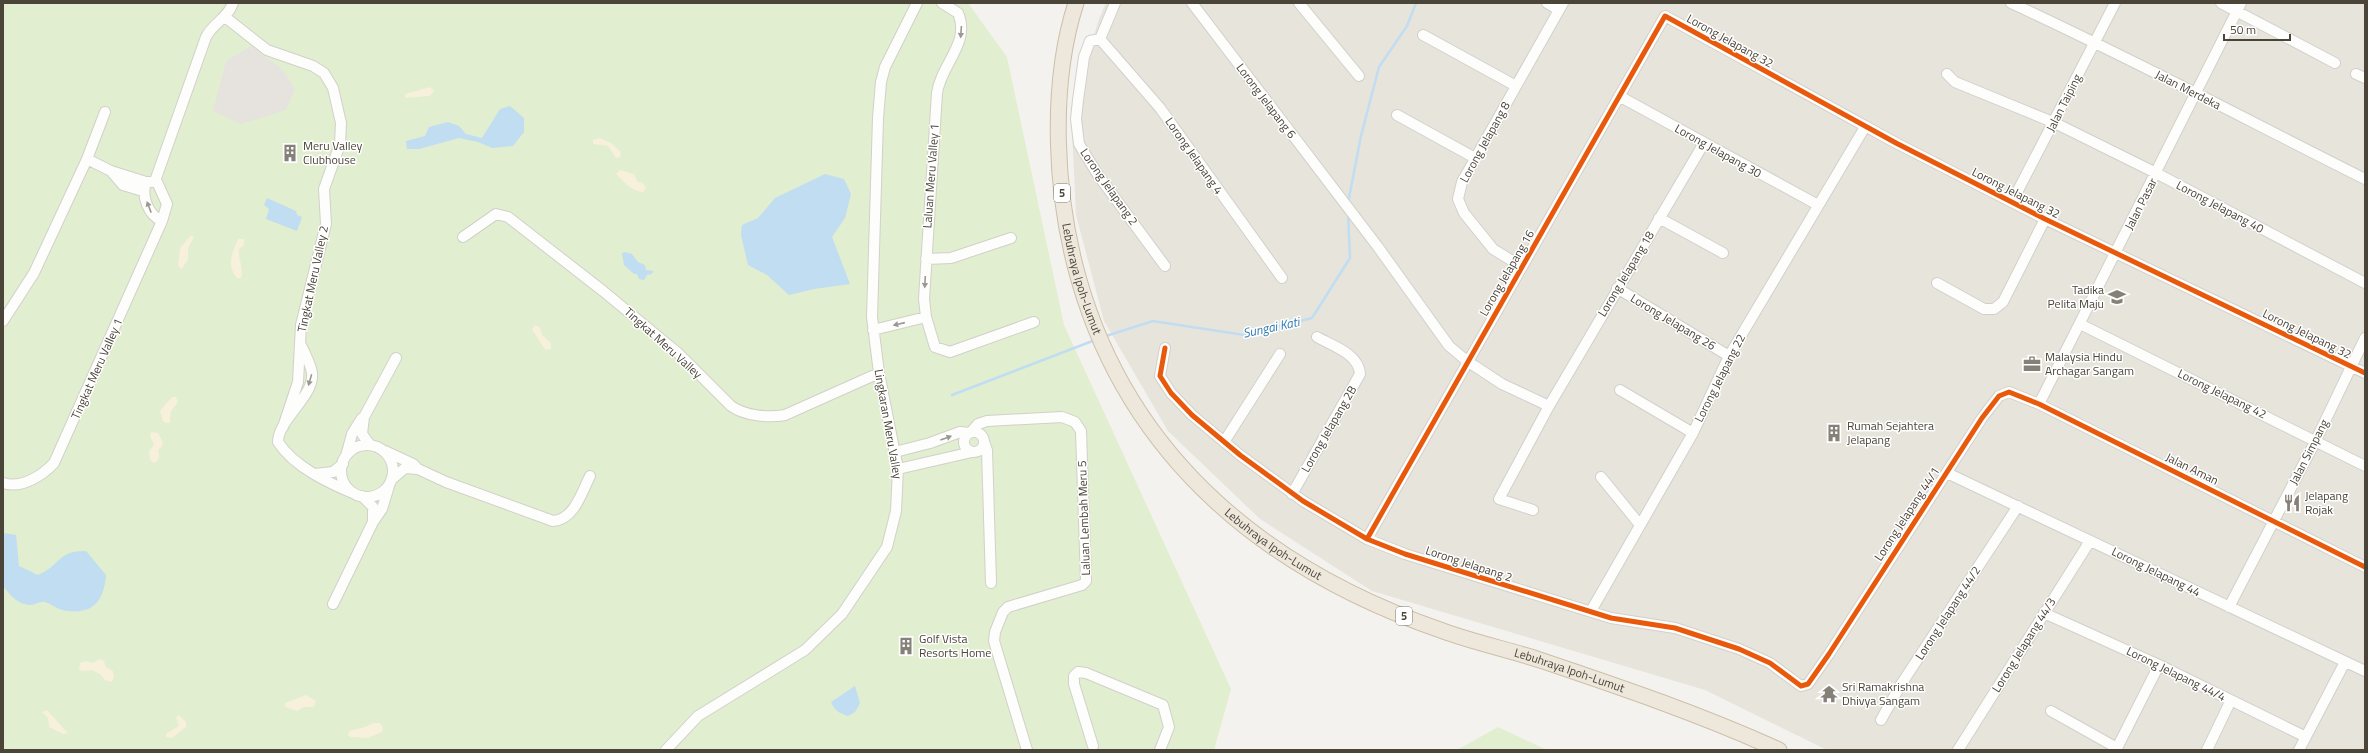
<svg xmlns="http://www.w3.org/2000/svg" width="2368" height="753" viewBox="0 0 2368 753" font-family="'Titillium Web',sans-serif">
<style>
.residential{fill:#e7e4dc}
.green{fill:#e1eecf}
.sand{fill:#f7f0da}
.parking{fill:#e6e3df}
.water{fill:#c0ddf1}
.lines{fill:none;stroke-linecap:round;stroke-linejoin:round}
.stream{stroke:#c0ddf1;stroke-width:2.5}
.minor-casing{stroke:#d2d0cb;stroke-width:12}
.highway-casing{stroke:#ccbfa9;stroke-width:17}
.minor{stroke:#fdfdfc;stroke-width:10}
.highway{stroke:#ede8db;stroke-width:15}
.cycleway-casing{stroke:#fff;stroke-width:8}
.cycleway{stroke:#e8590c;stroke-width:5}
.oneway{fill:#9b9791}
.labels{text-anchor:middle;stroke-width:3;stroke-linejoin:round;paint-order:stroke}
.shield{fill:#fff;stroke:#817c74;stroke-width:1}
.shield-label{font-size:11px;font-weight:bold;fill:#4b4439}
.street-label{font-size:12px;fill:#4b4439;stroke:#fff}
.poi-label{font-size:12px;fill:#4b4439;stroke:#fff;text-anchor:start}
.water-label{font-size:13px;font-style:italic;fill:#2e7ab2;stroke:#fff}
</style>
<rect width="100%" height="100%" fill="#f4f2ee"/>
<path class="residential" d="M 1106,3 L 2365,3 L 2365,750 L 1827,750 L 1705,690 L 1372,591 L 1260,519 L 1168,431 L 1104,321 L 1076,215 L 1071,110 L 1099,19 Z"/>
<path class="green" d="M 3,3 L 968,3 L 1007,57 L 1064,325 L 1231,689 L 1214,750 L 3,750 Z
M 1498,727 L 1547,750 L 1457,750 Z"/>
<path class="sand" d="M 430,87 L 434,91 L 430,96 L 405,98 L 405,94 Z
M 600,138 L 611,143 L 621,152 L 620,157 L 616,158 L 608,146 L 593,144 L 593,140 Z
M 620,170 L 634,174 L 638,182 L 643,183 L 646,188 L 643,192 C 632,192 623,181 616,174 Z
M 191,235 L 194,237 L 188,248 L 188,259 L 182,269 L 178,266 L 180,248 Z
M 238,239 L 244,239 L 244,245 L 239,249 C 238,260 244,267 241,278 L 237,278 C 226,266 232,252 238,239 Z
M 535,325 L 540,327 L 542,335 L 551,343 L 551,349 L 546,350 C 541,345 537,336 532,330 Z
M 172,397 L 176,397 L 178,402 L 171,411 L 170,423 L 166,423 L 163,421 L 160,411 Z
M 151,432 L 158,433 L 163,442 L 162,446 L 158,450 C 160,456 160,460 154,463 L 150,460 L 149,451 L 154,445 L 150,436 Z
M 99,659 L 104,661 L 106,667 L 113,671 L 114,678 L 111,682 L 105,680 L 100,674 L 92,670 L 84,671 L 79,670 L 80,663 L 86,661 L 93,663 Z
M 306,695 L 316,701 L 314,707 L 304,707 L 297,711 L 285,707 L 285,703 Z
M 47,710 L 68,733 L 63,734 L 49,727 L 48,718 L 42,712 Z
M 179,715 L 186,722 L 186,727 L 172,738 L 165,737 L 167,733 L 179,726 L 176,717 Z
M 373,723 L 380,723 L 383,727 L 382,732 L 368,738 L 351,737 L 348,735 L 349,731 L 365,727 Z"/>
<path class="parking" d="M 251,46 L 283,70 L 295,89 L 286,110 L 241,124 L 213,111 L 226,61 Z"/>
<path class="water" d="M 510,106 L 524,118 L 524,132 L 513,146 L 492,148 L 478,142 L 459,138 L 419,149 L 407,149 L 406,141 L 425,136 L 429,127 L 448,122 L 459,126 L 466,134 L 482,138 L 500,109 Z
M 825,174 L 844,179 L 851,194 L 845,218 L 832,237 L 850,284 L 814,289 L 789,295 L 767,275 L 748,265 L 741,235 L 742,225 L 758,218 L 775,198 Z
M 267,198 L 296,211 L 297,215 L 302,217 L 297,231 L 266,219 L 269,209 L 264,205 Z
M 625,252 L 632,254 L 638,262 L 645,265 L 646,270 L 653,271 L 652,274 L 647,275 L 644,280 L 639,279 L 637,274 L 634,274 L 624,265 L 622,253 Z
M 3,533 L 16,535 L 19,566 L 38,575 C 62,565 56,551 86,551 L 106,575 C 104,603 91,616 62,610 C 56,608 51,604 45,602 C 40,601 35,605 30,605 C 17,604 10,595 3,586 Z
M 855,686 L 860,703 L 855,712 L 848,716 C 839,713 835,711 831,702 Z"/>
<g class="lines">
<path class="stream" d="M 1348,203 L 1361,136 L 1379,67 L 1407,26 L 1416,3
M 1106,336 L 1153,321 L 1244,335 L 1312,318 L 1350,258 L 1348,214
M 952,395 L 1095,340"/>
<g class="minor-casing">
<path id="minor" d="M 942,3 L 958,13 C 971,43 941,64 937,93 L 924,299 L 926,317 L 935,347 L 950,352 L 1034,322
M 1192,3 L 1378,247 L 1449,346 L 1467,361 L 1502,384 L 1549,406 L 1704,143
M 1299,3 L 1359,76
M 1547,3 L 1559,10
M 2011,3 C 2131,58 2247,120 2365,179
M 2221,3 L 2335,63
M 225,17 L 267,50 L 313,66 L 324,73 L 333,88 L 341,123 L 340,144 L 324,189 L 326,224 L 301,325 L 298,382 L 283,427
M 1423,35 L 1516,86
M 1100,39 L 1160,108 L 1282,278
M 1100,39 L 1090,41 L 1084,57 L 1078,100 L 1076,119 L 1079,144 L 1098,175 L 1165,266
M 1100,39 L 1115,3
M 1947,74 L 1955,82 L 2055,123 L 2156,173 L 2365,283
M 2356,74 L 2365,78
M 1619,96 L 1818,205
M 1397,115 L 1475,158
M 87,159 L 105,112
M 111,171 L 123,185 L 143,191
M 155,181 L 206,37 C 213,23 228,18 233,3
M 2012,202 L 2115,3
M 1659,218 L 1723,253
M 463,237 L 496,214 L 508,217 L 603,291 L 678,353 L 731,406 C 745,416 769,418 785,415 L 879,373
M 926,259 L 951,258 L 1011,238
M 1522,267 L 1493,249 L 1464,213 L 1458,199 L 1462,182 L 1563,3
M 1937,283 L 1984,309 L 1994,309 L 2003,302 L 2045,219
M 1617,288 L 1729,356
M 3,321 L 34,273 L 87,159 L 111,171 L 146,182 L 157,182 L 167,204 L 162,221 C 148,215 141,196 146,182
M 2080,324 L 2365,466
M 873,330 L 926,317
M 302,347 C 306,356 311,365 312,373 C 315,396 278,419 278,442 C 294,467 329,483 355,494
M 1165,348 L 1160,376 L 1171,393 L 1192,415 L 1240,455 L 1303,501 L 1367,539 L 1405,554 L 1611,618 L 1675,628 L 1739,649 L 1770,663 L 1801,686 L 1808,684 L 1829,654 L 1982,418 L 1999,396 L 2009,392 L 2039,404 L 2365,567
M 1620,390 L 1693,433
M 2039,404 L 2241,3
M964 442a10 10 0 1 1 20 0a10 10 0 1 1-20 0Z
M 971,432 L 978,424 L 987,421 L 1062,417 L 1075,422 L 1081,431 L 1086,581 L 1082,585 L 1008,607 L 1003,612 L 995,632 L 994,641 L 1027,750
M 984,442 L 987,450 L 991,583
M 1224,442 L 1280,354
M 370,445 L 362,434 L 364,417 L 396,358
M341 471a26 26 0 1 1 52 0a26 26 0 1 1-52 0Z
M 385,451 L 413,464 L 417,468
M 895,452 L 930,443 L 960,432 L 970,433
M 346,456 L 352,434 L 362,418
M 898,469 L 972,452
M 1947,473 L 2365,671
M 315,474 L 333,472 L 343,464
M 1601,477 L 1640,525
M 391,480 L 405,468 L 418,469 L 446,482 L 553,521 C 574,520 582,492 590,476
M 3,483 C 21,489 42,476 54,463 L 162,221
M 1292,494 L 1360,374 C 1359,354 1333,346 1317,337
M 1533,510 L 1499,499 L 1549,406
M 373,522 L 382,509 L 389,486
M 1367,539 L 1665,16 L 1896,143 L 2045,219 L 2365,373
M 333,604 L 373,522 L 373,507 L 362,496
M 2229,607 L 2316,440 L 2365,338
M 1591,611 L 1693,433 L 1729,356 L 1865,127
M 2044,613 L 2159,665 L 2306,737
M 2051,711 L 2117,748
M 1881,720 L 1900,686 L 2018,506
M 1093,746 L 1074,684 L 1074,676 L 1078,672 L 1086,673 L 1163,705 L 1169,727 L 1160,750
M 666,750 L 698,716 L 805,650 L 842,614 L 887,547 L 896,511 L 898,469 L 879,373 L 872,317 L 878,118 L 881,82 L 885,67 L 917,3
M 1958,750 L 2090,541
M 2116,750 L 2159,665
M 2207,750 L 2231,700
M 2299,750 L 2345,662"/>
</g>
<g class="highway-casing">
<g id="highway">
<path id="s1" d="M 1076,3 C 1049,86 1055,197 1079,280 C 1131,461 1270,572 1443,631 C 1476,643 1510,650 1543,661 C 1623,688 1702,715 1779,750"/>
</g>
</g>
<use href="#minor" class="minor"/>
<use href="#highway" class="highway"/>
<g class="cycleway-casing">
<path id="cycleway" d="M 1165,348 L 1160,376 L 1171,393 L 1192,415 L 1240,455 L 1303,501 L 1367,539 L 1405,554 L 1611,618 L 1675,628 L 1739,649 L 1770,663 L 1801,686 L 1808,684 L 1829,654 L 1982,418 L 1999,396 L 2009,392 L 2039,404 L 2365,567
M 1367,539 L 1665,16 L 1896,143 L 2045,219 L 2365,373"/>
</g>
<use href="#cycleway" class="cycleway"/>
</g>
<defs><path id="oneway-solid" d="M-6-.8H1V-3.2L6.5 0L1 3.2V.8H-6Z"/></defs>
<g class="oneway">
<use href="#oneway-solid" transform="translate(961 32) rotate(94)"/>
<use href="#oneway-solid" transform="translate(149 207) rotate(-111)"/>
<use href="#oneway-solid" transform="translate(925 282) rotate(93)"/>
<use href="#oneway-solid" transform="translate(899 324) rotate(167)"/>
<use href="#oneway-solid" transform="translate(310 380) rotate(106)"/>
<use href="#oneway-solid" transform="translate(946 438) rotate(-20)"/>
</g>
<defs>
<g id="building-bare" transform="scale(1.38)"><path d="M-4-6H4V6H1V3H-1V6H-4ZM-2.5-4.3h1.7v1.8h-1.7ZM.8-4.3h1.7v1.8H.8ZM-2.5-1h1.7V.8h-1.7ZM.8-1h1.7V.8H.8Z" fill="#868178" stroke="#fff" stroke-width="2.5" paint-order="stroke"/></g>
<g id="school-bare" transform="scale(1.38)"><path d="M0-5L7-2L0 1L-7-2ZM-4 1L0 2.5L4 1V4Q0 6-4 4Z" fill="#868178" stroke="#fff" stroke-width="2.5" paint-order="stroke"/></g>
<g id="office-bare" transform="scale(1.38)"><path d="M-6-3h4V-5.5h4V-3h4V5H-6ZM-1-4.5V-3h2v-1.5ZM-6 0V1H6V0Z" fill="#868178" stroke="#fff" stroke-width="2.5" paint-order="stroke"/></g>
<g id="restaurant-bare" transform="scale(1.38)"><path d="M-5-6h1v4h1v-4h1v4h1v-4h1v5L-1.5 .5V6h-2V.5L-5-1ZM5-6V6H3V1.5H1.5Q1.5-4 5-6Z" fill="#868178" stroke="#fff" stroke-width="2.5" paint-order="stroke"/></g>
<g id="temple-bare" transform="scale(1.38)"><path d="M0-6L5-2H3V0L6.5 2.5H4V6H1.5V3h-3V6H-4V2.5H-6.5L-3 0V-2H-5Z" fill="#868178" stroke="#fff" stroke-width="2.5" paint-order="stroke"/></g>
</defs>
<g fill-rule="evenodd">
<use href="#building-bare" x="290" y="153"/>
<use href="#school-bare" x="2117" y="297"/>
<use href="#office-bare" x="2032" y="364"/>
<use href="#building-bare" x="1834" y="433"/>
<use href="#restaurant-bare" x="2292" y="503"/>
<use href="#building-bare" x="906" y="646"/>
<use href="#temple-bare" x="1829" y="694"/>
</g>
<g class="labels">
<g class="shield">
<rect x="1054" y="184" width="16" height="18" rx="3"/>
<rect x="1396" y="607" width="16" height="18" rx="3"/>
</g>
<g class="shield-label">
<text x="1062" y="197">5</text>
<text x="1404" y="620">5</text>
</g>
<g class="street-label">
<text transform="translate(1730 41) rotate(29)" y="4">Lorong Jelapang 32</text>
<text transform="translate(2188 90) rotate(27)" y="4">Jalan Merdeka</text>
<text transform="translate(1266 101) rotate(53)" y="4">Lorong Jelapang 6</text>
<text transform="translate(2064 103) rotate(-63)" y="4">Jalan Taiping</text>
<text transform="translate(1485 142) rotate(-61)" y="4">Lorong Jelapang 8</text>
<text transform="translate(1718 151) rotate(29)" y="4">Lorong Jelapang 30</text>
<text transform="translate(1194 156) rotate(55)" y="4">Lorong Jelapang 4</text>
<text transform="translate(931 176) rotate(-86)" y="4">Laluan Meru Valley 1</text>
<text transform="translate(1109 187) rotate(55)" y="4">Lorong Jelapang 2</text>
<text transform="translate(2016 193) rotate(27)" y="4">Lorong Jelapang 32</text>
<text transform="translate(2141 204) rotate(-63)" y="4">Jalan Pasar</text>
<text transform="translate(2220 207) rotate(28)" y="4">Lorong Jelapang 40</text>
<text transform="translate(1507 273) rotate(-60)" y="4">Lorong Jelapang 16</text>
<text transform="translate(1626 274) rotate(-59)" y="4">Lorong Jelapang 18</text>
<text dy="4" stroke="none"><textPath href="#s1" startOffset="280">Lebuhraya Ipoh-Lumut</textPath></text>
<text transform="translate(313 279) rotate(-78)" y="4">Tingkat Meru Valley 2</text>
<text transform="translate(1673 322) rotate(31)" y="4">Lorong Jelapang 26</text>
<text transform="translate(2307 334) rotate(26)" y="4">Lorong Jelapang 32</text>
<text transform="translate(663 343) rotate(42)" y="4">Tingkat Meru Valley</text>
<text transform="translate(97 369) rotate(-66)" y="4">Tingkat Meru Valley 1</text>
<text transform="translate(1720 378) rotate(-63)" y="4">Lorong Jelapang 22</text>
<text transform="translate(2222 394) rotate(26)" y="4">Lorong Jelapang 42</text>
<text transform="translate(888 424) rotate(80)" y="4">Lingkaran Meru Valley</text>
<text transform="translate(1329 429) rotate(-60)" y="4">Lorong Jelapang 2B</text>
<text transform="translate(2309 452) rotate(-63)" y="4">Jalan Simpang</text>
<text transform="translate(2192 469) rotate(26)" y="4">Jalan Aman</text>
<text transform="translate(1907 514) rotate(-57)" y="4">Lorong Jelapang 44/1</text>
<text transform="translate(1084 518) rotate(-92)" y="4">Laluan Lembah Meru 5</text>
<text dy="4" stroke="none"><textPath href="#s1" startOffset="616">Lebuhraya Ipoh-Lumut</textPath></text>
<text transform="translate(1469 564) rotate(18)" y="4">Lorong Jelapang 2</text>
<text transform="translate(2156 572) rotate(26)" y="4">Lorong Jelapang 44</text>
<text transform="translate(1948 613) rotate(-57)" y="4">Lorong Jelapang 44/2</text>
<text transform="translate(2024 645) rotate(-58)" y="4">Lorong Jelapang 44/3</text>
<text dy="4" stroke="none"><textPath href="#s1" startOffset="940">Lebuhraya Ipoh-Lumut</textPath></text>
<text transform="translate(2176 674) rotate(26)" y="4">Lorong Jelapang 44/4</text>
</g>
<g class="poi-label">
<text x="303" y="150">Meru Valley<tspan x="303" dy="14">Clubhouse</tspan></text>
<text x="2104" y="294" text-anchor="end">Tadika<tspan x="2104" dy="14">Pelita Maju</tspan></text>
<text x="2045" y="361">Malaysia Hindu<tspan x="2045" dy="14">Archagar Sangam</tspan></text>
<text x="1847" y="430">Rumah Sejahtera<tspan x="1847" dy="14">Jelapang</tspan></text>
<text x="2305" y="500">Jelapang<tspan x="2305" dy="14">Rojak</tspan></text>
<text x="919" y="643">Golf Vista<tspan x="919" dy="14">Resorts Home</tspan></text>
<text x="1842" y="691">Sri Ramakrishna<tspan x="1842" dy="14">Dhivya Sangam</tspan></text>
</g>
<g class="water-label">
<text transform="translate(1271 327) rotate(-12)" y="5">Sungai Kati</text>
</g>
</g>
<rect width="2368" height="753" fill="none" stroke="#4b4439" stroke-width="8"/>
<path d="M2224 34v6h66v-6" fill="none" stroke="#4b4439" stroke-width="2"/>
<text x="2230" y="34" font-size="12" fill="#4b4439" stroke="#ffffff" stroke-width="3" paint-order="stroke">50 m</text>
</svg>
